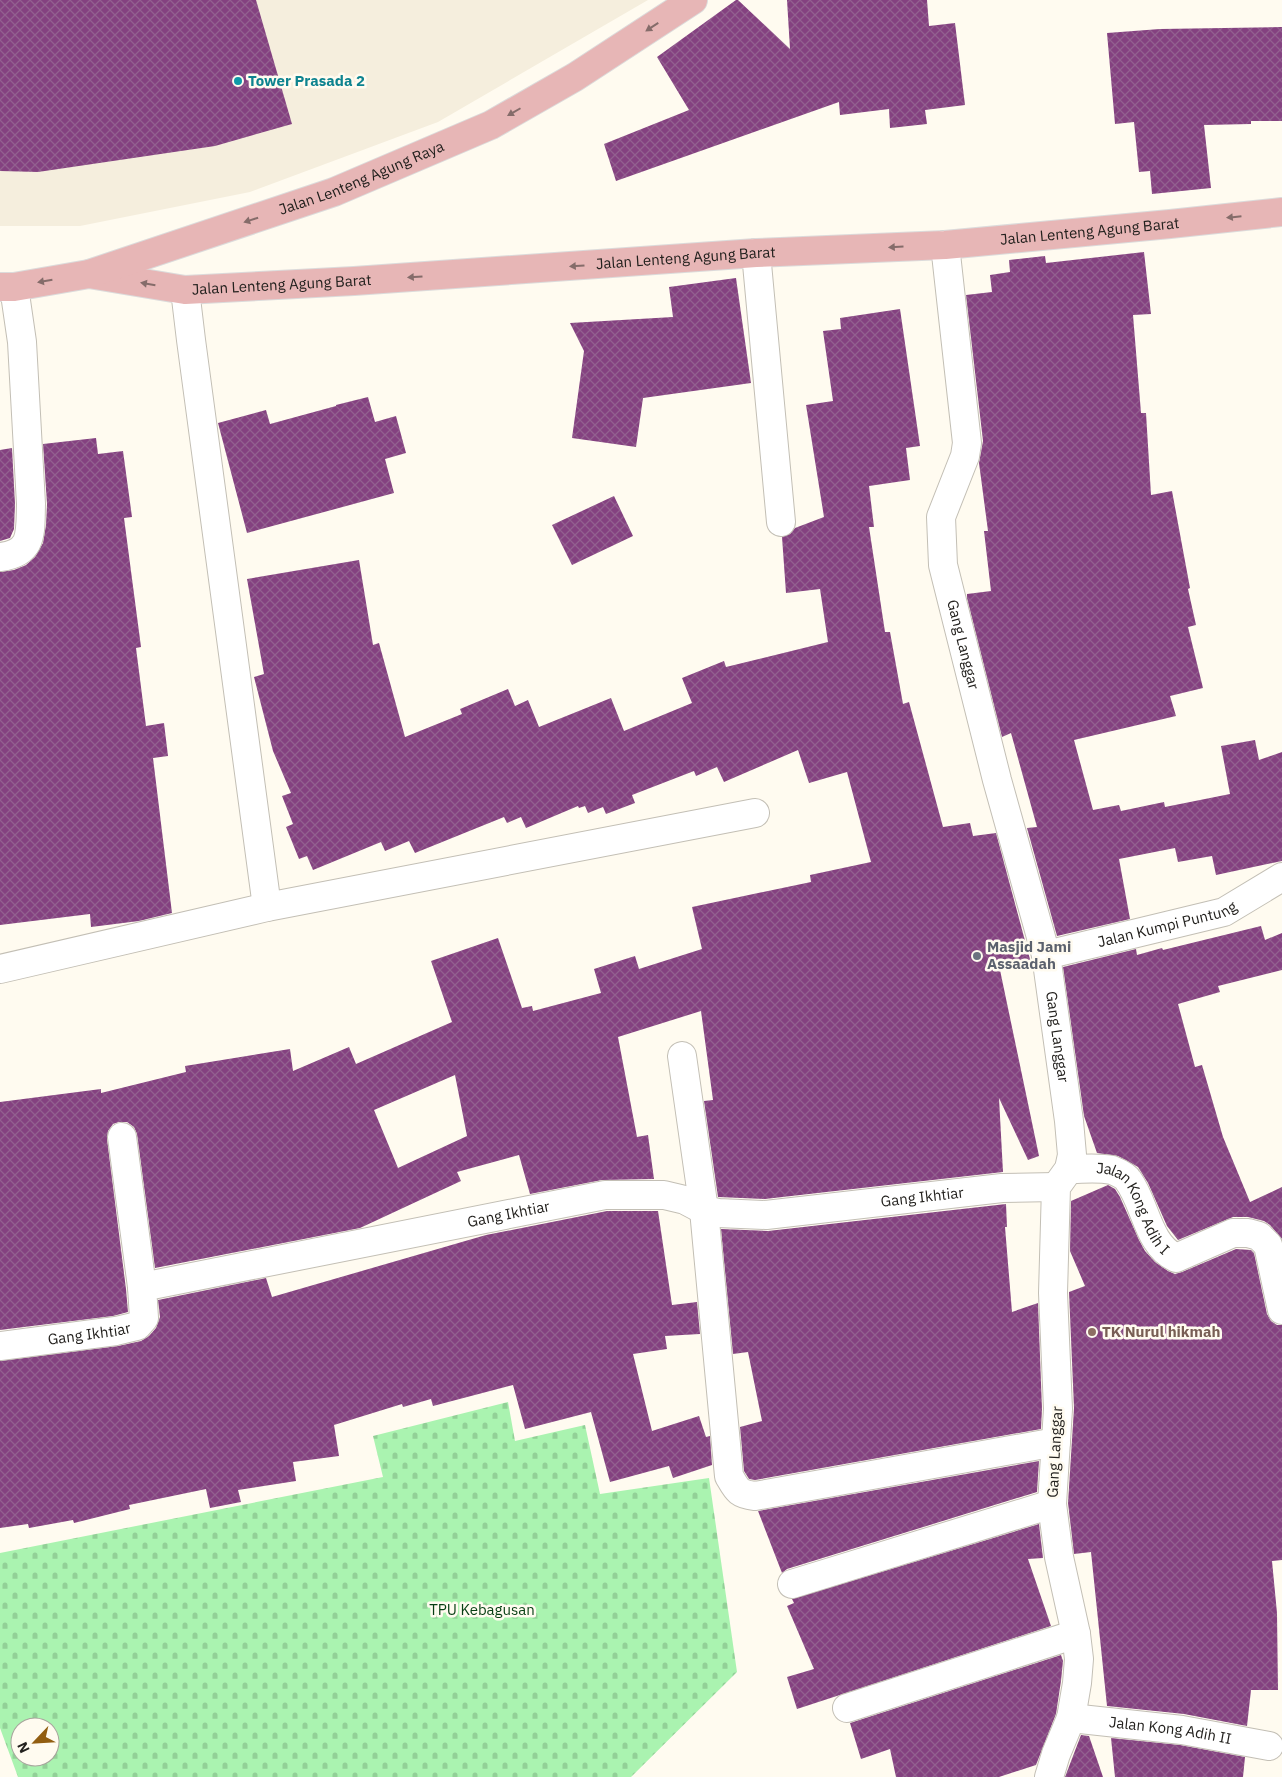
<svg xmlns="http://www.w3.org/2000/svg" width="1282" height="1777" viewBox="0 0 1282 1777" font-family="'IBM Plex Sans',sans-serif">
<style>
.built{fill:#f5eedd}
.cemetery{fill:url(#cemetery-stones);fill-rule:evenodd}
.building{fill:url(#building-cross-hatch);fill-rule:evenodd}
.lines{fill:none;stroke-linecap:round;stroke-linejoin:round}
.minor-casing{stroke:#c3bfb5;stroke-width:30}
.major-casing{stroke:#dcdbdb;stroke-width:30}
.minor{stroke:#fff;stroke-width:28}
.major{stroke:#e7b6b6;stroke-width:28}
.oneway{fill:#856c6a}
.culture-dot{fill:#0f9aa8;stroke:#fffbf0;stroke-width:2}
.worship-dot{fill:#6b7280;stroke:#fffbf0;stroke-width:2}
.education-dot{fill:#8d6e63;stroke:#fffbf0;stroke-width:2}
.labels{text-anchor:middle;stroke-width:5;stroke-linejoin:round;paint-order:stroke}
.culture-label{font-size:15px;font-weight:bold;fill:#0d838f;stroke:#fffbf0;text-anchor:start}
.street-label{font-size:15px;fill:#23211e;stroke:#fffbf0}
.worship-label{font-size:15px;font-weight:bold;fill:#5b616d;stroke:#fffbf0;text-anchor:start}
.education-label{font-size:15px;font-weight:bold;fill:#785e54;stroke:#fffbf0;text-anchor:start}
.park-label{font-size:15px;fill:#063f13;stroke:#fffbf0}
</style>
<defs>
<pattern id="cemetery-stones" width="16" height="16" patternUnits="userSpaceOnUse" patternTransform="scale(1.25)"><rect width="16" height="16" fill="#aaf3b0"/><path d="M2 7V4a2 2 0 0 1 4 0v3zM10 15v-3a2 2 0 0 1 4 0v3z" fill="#92d097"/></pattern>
<pattern id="building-cross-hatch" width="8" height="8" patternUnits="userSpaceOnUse" patternTransform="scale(1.25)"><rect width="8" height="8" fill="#844180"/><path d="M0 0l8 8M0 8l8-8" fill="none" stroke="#92608f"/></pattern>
</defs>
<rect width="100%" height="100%" fill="#fffbf0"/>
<path class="built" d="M 0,0 L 648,0 L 438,122 L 250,192 L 80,226 L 0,226 Z"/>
<path class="cemetery" d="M 508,1402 L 515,1441 L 585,1425 L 600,1494 L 709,1478 L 737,1672 L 631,1777 L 18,1777 L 0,1728 L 0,1553 L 383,1477 L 373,1436 ZM 20,1727 L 50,1727 L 50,1757 L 20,1757 Z"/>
<path class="building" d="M 0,0 L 256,0 L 292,124 L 215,146 L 38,172 L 0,171 Z
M 736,0 L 738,0 L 790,49 L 787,0 L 927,0 L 929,26 L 955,23 L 965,105 L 925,110 L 927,124 L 890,128 L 889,109 L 840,115 L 839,102 L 616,181 L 604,144 L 689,110 L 657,57 Z
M 1282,27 L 1282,121 L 1251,121 L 1251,124 L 1204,125 L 1211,188 L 1152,194 L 1150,171 L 1139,172 L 1134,122 L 1115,124 L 1107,33 L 1160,29 Z
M 1144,252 L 1151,314 L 1133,315 L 1141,413 L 1146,413 L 1151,495 L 1172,491 L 1190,588 L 1188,589 L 1196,625 L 1188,627 L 1203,688 L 1170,696 L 1176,716 L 1074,740 L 1093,810 L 1119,805 L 1121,811 L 1164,802 L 1165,807 L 1230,794 L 1221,746 L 1255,740 L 1259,760 L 1282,752 L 1282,861 L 1216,875 L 1212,856 L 1178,862 L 1175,848 L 1119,859 L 1130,919 L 1057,936 L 1027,828 L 1037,827 L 1011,733 L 1002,737 L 967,598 L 967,594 L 991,591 L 984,531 L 988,531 L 979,463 L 983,441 L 966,295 L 992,292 L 990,275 L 1010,272 L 1009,260 L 1045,256 L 1046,263 Z
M 736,278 L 751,383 L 643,398 L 636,447 L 572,438 L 584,351 L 570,323 L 673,317 L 669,287 Z
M 900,309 L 920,446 L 906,448 L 910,480 L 869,486 L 874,527 L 869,527 L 885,632 L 890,632 L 903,704 L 909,702 L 943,827 L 970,823 L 973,836 L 996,833 L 1031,963 L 1031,961 L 1000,970 L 1039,1156 L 1028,1160 L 999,1098 L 1003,1172 L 765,1199 L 718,1197 L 704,1101 L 713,1100 L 701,1011 L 618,1037 L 637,1137 L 648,1135 L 654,1179 L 602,1180 L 530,1194 L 519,1155 L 457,1172 L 461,1181 L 360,1228 L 155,1268 L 137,1134 L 134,1127 L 127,1122 L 119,1122 L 113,1124 L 108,1131 L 107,1139 L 126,1289 L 128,1312 L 113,1316 L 0,1330 L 0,1102 L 101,1089 L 101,1093 L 186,1072 L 185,1066 L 290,1049 L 293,1071 L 349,1047 L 356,1064 L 452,1022 L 431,961 L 498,938 L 522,1008 L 532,1006 L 533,1011 L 601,993 L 594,969 L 635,956 L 639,969 L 702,949 L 692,907 L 811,882 L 810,875 L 871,862 L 847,772 L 809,783 L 798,750 L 724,782 L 717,767 L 696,776 L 694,771 L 632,795 L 635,803 L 606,814 L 603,807 L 588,813 L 585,806 L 579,808 L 578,806 L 526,828 L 521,817 L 507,823 L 504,817 L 415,853 L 409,841 L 385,851 L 381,842 L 313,870 L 307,856 L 299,859 L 286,827 L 293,824 L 282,796 L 291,793 L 273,751 L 254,677 L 264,674 L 247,579 L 359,560 L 373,645 L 379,643 L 405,737 L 462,714 L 460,709 L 508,689 L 515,706 L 528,700 L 539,727 L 611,698 L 624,731 L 692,703 L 682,678 L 724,661 L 726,667 L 828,642 L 820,589 L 786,593 L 782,537 L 790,534 L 795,528 L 824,517 L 806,405 L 833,401 L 823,331 L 841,329 L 840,318 ZM 455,1075 L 467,1136 L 398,1168 L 374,1110 Z
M 368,397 L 375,422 L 396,416 L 406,453 L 385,459 L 394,493 L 247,533 L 218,423 L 266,410 L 270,424 L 336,406 L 336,405 Z
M 96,438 L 98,454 L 123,451 L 132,517 L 124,518 L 141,647 L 136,648 L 146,726 L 164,723 L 168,756 L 153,758 L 172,913 L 139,921 L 91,927 L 90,914 L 0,925 L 0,572 L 14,570 L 26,565 L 35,557 L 43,543 L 46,525 L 47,504 L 43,444 Z
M 12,448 L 15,504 L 14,529 L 10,538 L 0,541 L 0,450 Z
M 614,496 L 633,536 L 572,565 L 552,525 Z
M 1261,926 L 1265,940 L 1282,933 L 1282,970 L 1218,986 L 1220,992 L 1178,1004 L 1195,1067 L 1202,1065 L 1223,1137 L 1250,1202 L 1282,1187 L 1282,1239 L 1270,1225 L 1264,1221 L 1248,1217 L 1233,1217 L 1178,1240 L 1167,1226 L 1148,1183 L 1138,1167 L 1118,1156 L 1097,1153 L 1084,1116 L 1063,967 L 1136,949 L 1137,955 L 1162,948 L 1163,950 Z
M 1108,1185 L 1115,1189 L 1120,1197 L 1139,1240 L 1145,1251 L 1155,1262 L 1168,1271 L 1175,1274 L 1182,1272 L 1236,1249 L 1251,1250 L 1254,1253 L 1267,1314 L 1271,1321 L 1277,1325 L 1282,1325 L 1282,1560 L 1272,1561 L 1277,1613 L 1278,1690 L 1251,1690 L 1247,1726 L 1184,1714 L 1107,1706 L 1091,1552 L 1074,1554 L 1068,1503 L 1074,1408 L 1069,1292 L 1085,1286 L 1070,1251 L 1071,1201 Z
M 1006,1204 L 1007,1227 L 1005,1227 L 1012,1312 L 1038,1303 L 1042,1409 L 1041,1429 L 755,1480 L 749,1479 L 744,1471 L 740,1427 L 762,1421 L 748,1352 L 733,1354 L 721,1229 L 768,1231 Z
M 607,1211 L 658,1211 L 672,1305 L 697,1302 L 700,1334 L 665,1336 L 667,1349 L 633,1354 L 652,1431 L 699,1416 L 706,1437 L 710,1436 L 712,1465 L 673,1478 L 669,1466 L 610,1482 L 591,1412 L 525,1429 L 513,1385 L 433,1406 L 431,1399 L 403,1407 L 402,1404 L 334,1425 L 339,1456 L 293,1462 L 296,1481 L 238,1490 L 241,1502 L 210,1508 L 206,1489 L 129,1505 L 130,1509 L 74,1523 L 73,1520 L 29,1528 L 28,1524 L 0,1528 L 0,1361 L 118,1346 L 141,1341 L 149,1336 L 156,1328 L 160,1317 L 158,1300 L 266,1278 L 272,1297 L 486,1235 Z
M 1039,1461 L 1037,1492 L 787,1569 L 782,1573 L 758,1511 Z
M 1039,1524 L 1043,1558 L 1028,1559 L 1051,1626 L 797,1709 L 787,1677 L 814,1669 L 787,1606 L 794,1603 L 792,1599 Z
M 1061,1655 L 1063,1661 L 1061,1681 L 1056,1714 L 1036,1765 L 999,1777 L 896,1777 L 890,1749 L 861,1759 L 850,1723 Z
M 1081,1735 L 1089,1736 L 1103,1777 L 1065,1777 Z
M 1111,1738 L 1180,1745 L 1245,1757 L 1243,1777 L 1115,1777 Z"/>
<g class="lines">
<g class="minor-casing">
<g id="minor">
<path id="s1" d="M 945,245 L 967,443 L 965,456 L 941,517 L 943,565 L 997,780 L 1046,955 L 1069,1121 L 1072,1155 L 1069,1169 L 1056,1187 L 1053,1293 L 1058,1409 L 1052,1504 L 1059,1557 L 1076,1634 L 1079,1659 L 1077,1683 L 1071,1718 L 1056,1754 L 1049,1777"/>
<path d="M 756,253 L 781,522"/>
<path d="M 185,290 L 191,340 L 267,907"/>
<path d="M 0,557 C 34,553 30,532 31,504 L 22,342 L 14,287"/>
<path id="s2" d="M 1046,955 L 1224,912 L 1282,877"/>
<path d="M 0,969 L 267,907 L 755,813"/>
<path d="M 682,1056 L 704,1210 L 729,1476 C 737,1490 738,1494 755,1496 L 1056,1442"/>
<path d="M 122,1137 L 142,1287"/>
<path id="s3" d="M 1069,1169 C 1083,1169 1098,1167 1112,1170 C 1117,1172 1126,1176 1128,1180 C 1146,1204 1147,1244 1176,1258 L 1233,1233 L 1248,1233 L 1259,1236 L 1268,1245 L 1282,1310"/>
<path id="s4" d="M 0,1346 L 116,1331 L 137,1326 L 144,1318 L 142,1287 L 605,1195 L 664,1195 L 685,1200 L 704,1210 L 718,1213 L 766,1215 L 1002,1188 L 1056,1187"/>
<path d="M 792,1584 L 1052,1504"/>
<path d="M 847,1708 L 1076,1634"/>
<path id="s5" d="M 1071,1718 L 1182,1730 L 1269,1746"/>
</g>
</g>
<g class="major-casing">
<g id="major">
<path id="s6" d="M 89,274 L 185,290 L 354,281 L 756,253 L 945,245 L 1170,224 L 1282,212"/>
<path id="s7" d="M 0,287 L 14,287 L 89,274 L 334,192 L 491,125 L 575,77 L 693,0"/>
</g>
</g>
<use href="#minor" class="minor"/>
<use href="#major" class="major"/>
</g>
<defs><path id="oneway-solid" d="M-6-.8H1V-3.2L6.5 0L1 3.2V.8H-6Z" transform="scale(1.25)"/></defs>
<g class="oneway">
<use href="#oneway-solid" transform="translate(652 27) rotate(147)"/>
<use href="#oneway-solid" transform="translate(514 112) rotate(150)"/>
<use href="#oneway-solid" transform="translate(1234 217) rotate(174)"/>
<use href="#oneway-solid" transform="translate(251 220) rotate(162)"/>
<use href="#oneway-solid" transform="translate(896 247) rotate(177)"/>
<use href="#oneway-solid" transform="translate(577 266) rotate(176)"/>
<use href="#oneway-solid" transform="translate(415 277) rotate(176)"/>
<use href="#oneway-solid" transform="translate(45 281) rotate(170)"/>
<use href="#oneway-solid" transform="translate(148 284) rotate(-170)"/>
</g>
<circle class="culture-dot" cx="238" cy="81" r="5"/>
<circle class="worship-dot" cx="977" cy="956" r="5"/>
<circle class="education-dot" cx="1092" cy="1332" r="5"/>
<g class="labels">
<g class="culture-label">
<text x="248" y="86">Tower Prasada 2</text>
</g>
<g class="street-label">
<text dy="5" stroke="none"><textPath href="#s7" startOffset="379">Jalan Lenteng Agung Raya</textPath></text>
<text dy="5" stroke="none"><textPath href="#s6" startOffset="1004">Jalan Lenteng Agung Barat</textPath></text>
<text dy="5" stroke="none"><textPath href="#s6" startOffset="599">Jalan Lenteng Agung Barat</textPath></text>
<text dy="5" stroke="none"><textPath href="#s6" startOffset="194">Jalan Lenteng Agung Barat</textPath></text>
<text dy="5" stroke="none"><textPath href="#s1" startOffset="408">Gang Langgar</textPath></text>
<text dy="5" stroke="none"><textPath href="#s2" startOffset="125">Jalan Kumpi Puntung</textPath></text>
<text dy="5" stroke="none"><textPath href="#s1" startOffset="812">Gang Langgar</textPath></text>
<text dy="5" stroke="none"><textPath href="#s4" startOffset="974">Gang Ikhtiar</textPath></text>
<text dy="5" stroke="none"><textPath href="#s3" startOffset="86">Jalan Kong Adih I</textPath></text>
<text dy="5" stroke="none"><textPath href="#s4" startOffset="554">Gang Ikhtiar</textPath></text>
<text dy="5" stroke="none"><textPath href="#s4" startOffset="90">Gang Ikhtiar</textPath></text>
<text transform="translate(1055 1452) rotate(-87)" y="5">Gang Langgar</text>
<text dy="5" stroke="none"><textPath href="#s5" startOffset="100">Jalan Kong Adih II</textPath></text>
</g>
<g class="worship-label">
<text x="987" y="952">Masjid Jami<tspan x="987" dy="17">Assaadah</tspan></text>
</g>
<g class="education-label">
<text x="1102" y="1337">TK Nurul hikmah</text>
</g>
<g class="park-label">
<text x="482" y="1615">TPU Kebagusan</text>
</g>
</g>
<g transform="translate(35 1742) rotate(245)"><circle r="24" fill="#fffbf0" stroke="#a7a49c"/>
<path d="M0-4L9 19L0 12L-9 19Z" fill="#925e11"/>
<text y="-8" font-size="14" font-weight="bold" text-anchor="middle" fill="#23211e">N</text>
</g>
</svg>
